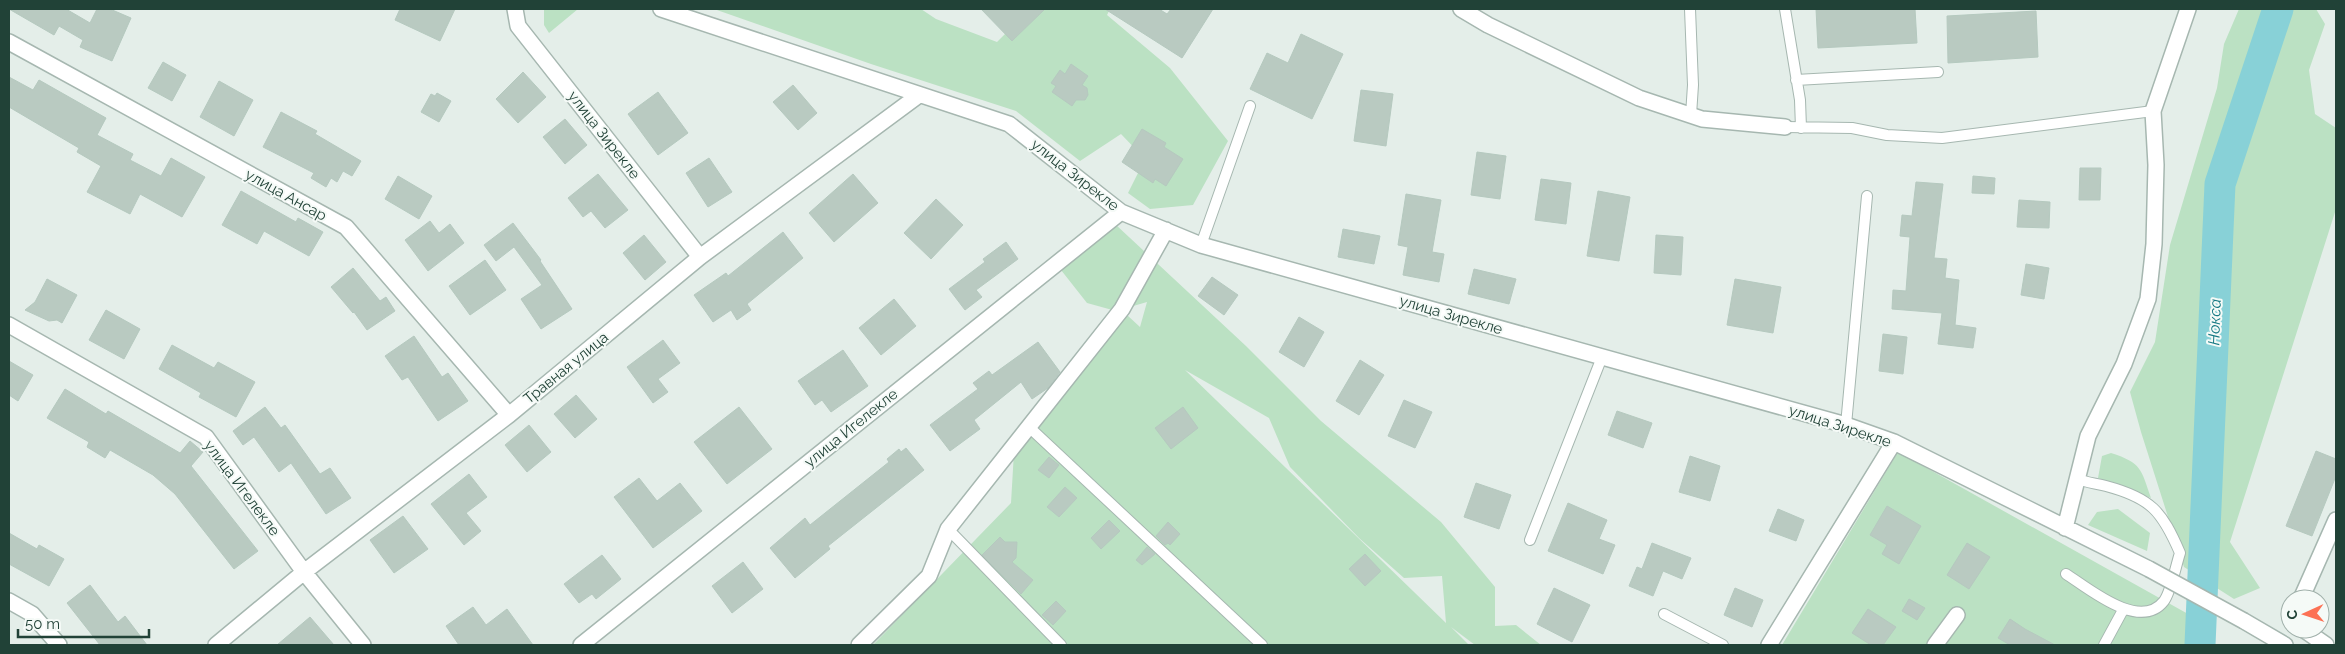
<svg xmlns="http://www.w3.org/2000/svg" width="2345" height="654" viewBox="0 0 2345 654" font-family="Raleway,sans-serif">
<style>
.green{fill:#bbe1c3;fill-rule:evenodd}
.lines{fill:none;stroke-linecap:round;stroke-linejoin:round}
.river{stroke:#88d1d7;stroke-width:31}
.building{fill:#b9cac1;stroke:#b5c9bf}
.lane-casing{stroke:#a6b7b0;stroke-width:12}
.street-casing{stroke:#a6b7b0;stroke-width:18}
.lane{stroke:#fff;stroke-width:10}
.street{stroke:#fff;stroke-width:15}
.street-bridge-casing{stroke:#a6b7b0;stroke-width:18;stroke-linecap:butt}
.street-bridge{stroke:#fff;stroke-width:15}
.labels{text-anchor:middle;stroke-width:4;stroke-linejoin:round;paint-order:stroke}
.street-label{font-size:15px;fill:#214237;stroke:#f5faf7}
.water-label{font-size:16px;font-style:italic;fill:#167983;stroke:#f5faf7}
</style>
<rect width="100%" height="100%" fill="#e4eee9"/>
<path class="green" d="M 544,9 L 578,9 L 549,33 L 544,25 Z
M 714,9 L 921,9 L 936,19 L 997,42 L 1030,9 L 1110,9 L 1107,15 L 1170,68 L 1228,141 L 1193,205 L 1150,209 L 1128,193 L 1145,159 L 1121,134 L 1080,161 L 1016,111 L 871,64 Z
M 2239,9 L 2316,9 L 2325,24 L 2309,70 L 2315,114 L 2336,128 L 2336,209 L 2230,542 L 2260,588 L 2234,599 L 2184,567 L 2141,432 L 2130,392 L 2155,342 L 2170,245 L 2217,88 L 2224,44 Z
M 1115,224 L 1246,346 L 1321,421 L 1441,522 L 1495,587 L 1495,626 L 1516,625 L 1541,645 L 1475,645 L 1451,627 L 1469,645 L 873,645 L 1011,503 L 1014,452 L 1127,315 L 1140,327 L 1147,302 L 1116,311 L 1087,303 L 1061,270 ZM 1185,370 L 1269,418 L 1290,467 L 1359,538 L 1404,578 L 1442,576 L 1446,623 Z
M 1898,452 L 2197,619 L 2185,645 L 1782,645 Z
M 2111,453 C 2142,463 2141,469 2151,498 L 2098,478 L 2102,456 Z
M 2118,509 L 2150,533 L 2147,551 L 2088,525 L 2097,512 Z"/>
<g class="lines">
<path class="river" d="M 2200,645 L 2220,184 L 2278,9"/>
</g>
<path class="building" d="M 9,9 L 66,9 L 90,23 L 97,9 L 110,9 L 131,18 L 112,61 L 80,47 L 83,40 L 59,26 L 54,35 Z
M 400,9 L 455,9 L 440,41 L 395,20 Z
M 981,9 L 1045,9 L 1012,41 Z
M 1105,9 L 1159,9 L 1167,14 L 1171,9 L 1213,9 L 1182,58 Z
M 1816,9 L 1915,9 L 1917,43 L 1818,48 Z
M 2036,11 L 2038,57 L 1948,63 L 1947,16 Z
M 1301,34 L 1343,54 L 1312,119 L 1250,89 L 1267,53 L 1288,63 Z
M 163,62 L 186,75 L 172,101 L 148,88 Z
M 1071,64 L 1088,76 L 1082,85 L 1087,88 L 1088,95 L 1085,100 L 1076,100 L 1072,106 L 1052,92 L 1056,86 L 1051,83 L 1060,70 L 1065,74 Z
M 523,72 L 546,97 L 518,123 L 496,99 Z
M 9,77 L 33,90 L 39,80 L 106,118 L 97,135 L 133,154 L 130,160 L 161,176 L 171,158 L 205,177 L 182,217 L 140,194 L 130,214 L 87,192 L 101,166 L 77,152 L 79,148 L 9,107 Z
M 219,81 L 253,100 L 234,136 L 200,117 Z
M 793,85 L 817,113 L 798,130 L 773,102 Z
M 1361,90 L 1393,94 L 1386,146 L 1354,141 Z
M 658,92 L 688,133 L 658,155 L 628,114 Z
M 437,93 L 451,101 L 439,122 L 421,112 L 431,94 L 435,96 Z
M 281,112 L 317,131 L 315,134 L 361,161 L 352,176 L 343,171 L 337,182 L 331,178 L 326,187 L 311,178 L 314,173 L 263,147 Z
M 565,119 L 587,145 L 565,164 L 543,137 Z
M 1142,129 L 1166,143 L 1164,147 L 1183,159 L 1166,186 L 1155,179 L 1153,183 L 1122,162 Z
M 1477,152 L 1506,156 L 1500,199 L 1471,195 Z
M 709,158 L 732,192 L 708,207 L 686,173 Z
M 2080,168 L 2101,168 L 2100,200 L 2079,200 Z
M 598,174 L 628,210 L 605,228 L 591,211 L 583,217 L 568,198 Z
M 853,174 L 878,203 L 834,242 L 809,213 Z
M 398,176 L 432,196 L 419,219 L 385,199 Z
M 1973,176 L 1995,178 L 1994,194 L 1972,193 Z
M 1541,179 L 1571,183 L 1566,224 L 1535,220 Z
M 1916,182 L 1943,184 L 1934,258 L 1947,259 L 1945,278 L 1959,280 L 1955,325 L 1976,328 L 1973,348 L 1938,344 L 1942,313 L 1892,309 L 1893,290 L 1906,291 L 1910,237 L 1900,236 L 1902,215 L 1912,216 Z
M 241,191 L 296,222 L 298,218 L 323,232 L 309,256 L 264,231 L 257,244 L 222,225 Z
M 1598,191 L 1630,197 L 1619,261 L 1587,256 Z
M 1406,194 L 1441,200 L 1432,252 L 1444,254 L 1439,282 L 1403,275 L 1408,247 L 1398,245 Z
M 936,199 L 963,225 L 931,259 L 904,233 Z
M 2019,200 L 2050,202 L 2049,228 L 2017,227 Z
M 430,221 L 439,233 L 450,224 L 464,243 L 428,271 L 405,240 Z
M 513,223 L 541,260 L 540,261 L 572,309 L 541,329 L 521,299 L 542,285 L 514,247 L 496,261 L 484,245 Z
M 1343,229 L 1380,236 L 1374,264 L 1338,257 Z
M 783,232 L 803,258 L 747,304 L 751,310 L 737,320 L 731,310 L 713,322 L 694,295 L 726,273 L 728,276 Z
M 644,235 L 666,262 L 645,280 L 623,253 Z
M 1656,235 L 1683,237 L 1681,275 L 1654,273 Z
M 1006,242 L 1018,259 L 976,290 L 982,297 L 965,310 L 949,289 L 985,262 L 983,259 Z
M 485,260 L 506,290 L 470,315 L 449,286 Z
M 2026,264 L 2049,268 L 2044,299 L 2021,295 Z
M 353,268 L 380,301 L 386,297 L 395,311 L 367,330 L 354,312 L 353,313 L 331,287 Z
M 1474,269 L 1516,279 L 1509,304 L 1468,294 Z
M 1212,277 L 1238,295 L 1224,315 L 1198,296 Z
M 47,279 L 77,295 L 62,323 L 57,320 L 49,321 L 25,310 L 35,302 Z
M 1735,279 L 1781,287 L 1773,333 L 1727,325 Z
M 894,299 L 916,326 L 881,355 L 859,328 Z
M 106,310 L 140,329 L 124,359 L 89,340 Z
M 1299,317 L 1324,332 L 1304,367 L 1279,352 Z
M 1883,334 L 1907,337 L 1903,374 L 1879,371 Z
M 414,336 L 442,377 L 448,373 L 468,401 L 438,421 L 408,377 L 402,380 L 385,356 Z
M 663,340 L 680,363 L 658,379 L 668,392 L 653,403 L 627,367 Z
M 1038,342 L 1060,372 L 1048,388 L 1032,399 L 1021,382 L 974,420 L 980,429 L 950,451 L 930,425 L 978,389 L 973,383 L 989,371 L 992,375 Z
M 172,345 L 214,368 L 218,362 L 255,382 L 236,417 L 199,397 L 201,393 L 159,369 Z
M 843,350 L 868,386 L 831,412 L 822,400 L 815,405 L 798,381 Z
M 1360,360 L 1384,375 L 1359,415 L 1336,401 Z
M 9,361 L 33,375 L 18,401 L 9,395 Z
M 65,389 L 106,414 L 108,411 L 180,453 L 190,441 L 203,452 L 191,466 L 258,551 L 234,569 L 175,494 L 153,475 L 110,450 L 105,458 L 87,447 L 89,442 L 47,418 Z
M 576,395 L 597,419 L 575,438 L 554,414 Z
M 1404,400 L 1432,412 L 1415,448 L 1388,436 Z
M 265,407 L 281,428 L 285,425 L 320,474 L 330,468 L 351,498 L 326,514 L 291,463 L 279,472 L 254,437 L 243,445 L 233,431 Z
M 739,407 L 772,449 L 727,484 L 694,442 Z
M 1183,407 L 1198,428 L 1171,449 L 1155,428 Z
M 1617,411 L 1652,423 L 1643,448 L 1608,435 Z
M 529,425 L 551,452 L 527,472 L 505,445 Z
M 906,448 L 924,470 L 828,546 L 830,549 L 795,578 L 770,548 L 805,518 L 810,525 L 889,462 L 887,459 L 899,449 L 901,452 Z
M 2316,451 L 2336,459 L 2336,476 L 2312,536 L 2286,526 Z
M 1690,456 L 1720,466 L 1710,501 L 1679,492 Z
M 1049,457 L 1059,465 L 1049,478 L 1038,470 Z
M 469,474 L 487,497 L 466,513 L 481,531 L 464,545 L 431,504 Z
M 639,478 L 657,501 L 680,483 L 702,511 L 653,548 L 614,497 Z
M 1476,483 L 1511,495 L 1499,529 L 1464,517 Z
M 1065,487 L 1077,498 L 1059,517 L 1047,507 Z
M 1568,503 L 1607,520 L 1599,539 L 1615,545 L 1603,574 L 1548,551 Z
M 1887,506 L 1921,526 L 1899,564 L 1882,554 L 1887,545 L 1870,535 Z
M 1778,509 L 1804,520 L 1796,541 L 1769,531 Z
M 403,516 L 428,549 L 394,573 L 370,540 Z
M 1109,520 L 1120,531 L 1101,549 L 1091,538 Z
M 1168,522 L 1180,534 L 1170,545 L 1168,543 L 1165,545 L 1156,536 Z
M 9,533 L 37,549 L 39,545 L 64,559 L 49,586 L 9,564 Z
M 1000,537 L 1005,542 L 1017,542 L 1016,558 L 1012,562 L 1033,580 L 1021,594 L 982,555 Z
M 1652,543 L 1691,558 L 1682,579 L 1663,571 L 1653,596 L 1629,586 L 1637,567 L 1642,569 Z
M 1967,543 L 1990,557 L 1969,589 L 1947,575 Z
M 1147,547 L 1155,554 L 1142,565 L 1136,560 Z
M 1365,554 L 1381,571 L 1365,586 L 1349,569 Z
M 602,555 L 621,579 L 596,599 L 592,594 L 579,603 L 564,584 Z
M 743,562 L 763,589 L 732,613 L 712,586 Z
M 90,585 L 118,622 L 125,616 L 147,645 L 100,645 L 67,603 Z
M 1554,588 L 1590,605 L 1572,642 L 1537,624 Z
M 1735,588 L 1763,600 L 1752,627 L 1724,615 Z
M 1909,599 L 1925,608 L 1917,620 L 1902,611 Z
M 1056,601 L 1066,611 L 1053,625 L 1042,615 Z
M 473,607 L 486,625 L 507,609 L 533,645 L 459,645 L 446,626 Z
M 1868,609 L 1896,627 L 1883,645 L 1871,645 L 1852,633 Z
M 310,617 L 334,645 L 277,645 Z
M 2010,619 L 2025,629 L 2055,645 L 2010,645 L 1998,638 Z"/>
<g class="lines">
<g class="lane-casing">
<path id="lane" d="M 1690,9 L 1693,85 L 1691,115
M 1785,9 L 1800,100 L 1801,128
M 1796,80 L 1938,72
M 1785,127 L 1852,128 L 1887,135 L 1942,138 L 2153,111
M 1201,245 L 1250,106
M 1846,425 L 1867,196
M 1029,427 L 1262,645
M 948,529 L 1061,645
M 1530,540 L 1602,357
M 2066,574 C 2088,588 2140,632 2164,601 C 2171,592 2176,565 2180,553 C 2162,511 2151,498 2106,486 C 2095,483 2086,483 2076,478
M 1664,614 L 1723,645
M 2104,645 L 2123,610"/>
</g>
<g class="street-casing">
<path id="street" d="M 515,9 L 518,26 L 700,257
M 661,9 L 1009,124 L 1121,212 L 1201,245 L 1846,425 L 1894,442 L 2149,569
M 1461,9 L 1488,25 L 1639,98 L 1702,119 L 1785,127
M 9,42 L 346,227 L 509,415
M 9,325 L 206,437 L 304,572 L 363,645
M 2065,528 L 2088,436 L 2124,364 L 2148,299 L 2154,244 L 2156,165 L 2153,111 L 2188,9
M 2301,599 L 2336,520
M 9,601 L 32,614 L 59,645
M 2244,621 L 2285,645
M 2303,629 L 2326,645
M 216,645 L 304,572 L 509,415 L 700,257 L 919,95
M 581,645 L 1121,212
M 859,645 L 929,576 L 948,529 L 1122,309 L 1166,230
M 1769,645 L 1894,442
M 1935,645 L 1957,615"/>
</g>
<use href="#lane" class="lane"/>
<use href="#street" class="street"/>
<g class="street-bridge-casing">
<path id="street-bridge" d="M 2149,569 L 2244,621"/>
</g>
<use href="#street-bridge" class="street-bridge"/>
</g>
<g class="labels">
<g class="street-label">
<text transform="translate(604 135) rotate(52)" y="5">улица Зирекле</text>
<text transform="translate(1075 175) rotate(38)" y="5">улица Зирекле</text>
<text transform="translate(286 195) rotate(29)" y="5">улица Ансар</text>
<text transform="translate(1451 315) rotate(16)" y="5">улица Зирекле</text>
<text transform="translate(566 368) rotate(-39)" y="5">Травная улица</text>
<text transform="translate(1840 426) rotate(18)" y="5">улица Зирекле</text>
<text transform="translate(851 428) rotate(-39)" y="5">улица Игелекле</text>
<text transform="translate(242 488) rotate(53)" y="5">улица Игелекле</text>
</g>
<g class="water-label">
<text transform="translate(2214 322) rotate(-88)" y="6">Нокса</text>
</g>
</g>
<rect width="2345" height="654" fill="none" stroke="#214237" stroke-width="20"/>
<g transform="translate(2305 614) rotate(267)"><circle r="24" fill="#f5faf7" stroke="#a0b0aa"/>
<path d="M0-4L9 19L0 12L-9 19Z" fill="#fc7154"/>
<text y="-8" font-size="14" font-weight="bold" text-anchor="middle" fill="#214237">С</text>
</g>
<path d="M18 629v8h131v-8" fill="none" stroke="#214237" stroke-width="2.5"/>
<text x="25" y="629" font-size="15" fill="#214237" stroke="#f5faf7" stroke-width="4" paint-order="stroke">50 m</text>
</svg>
